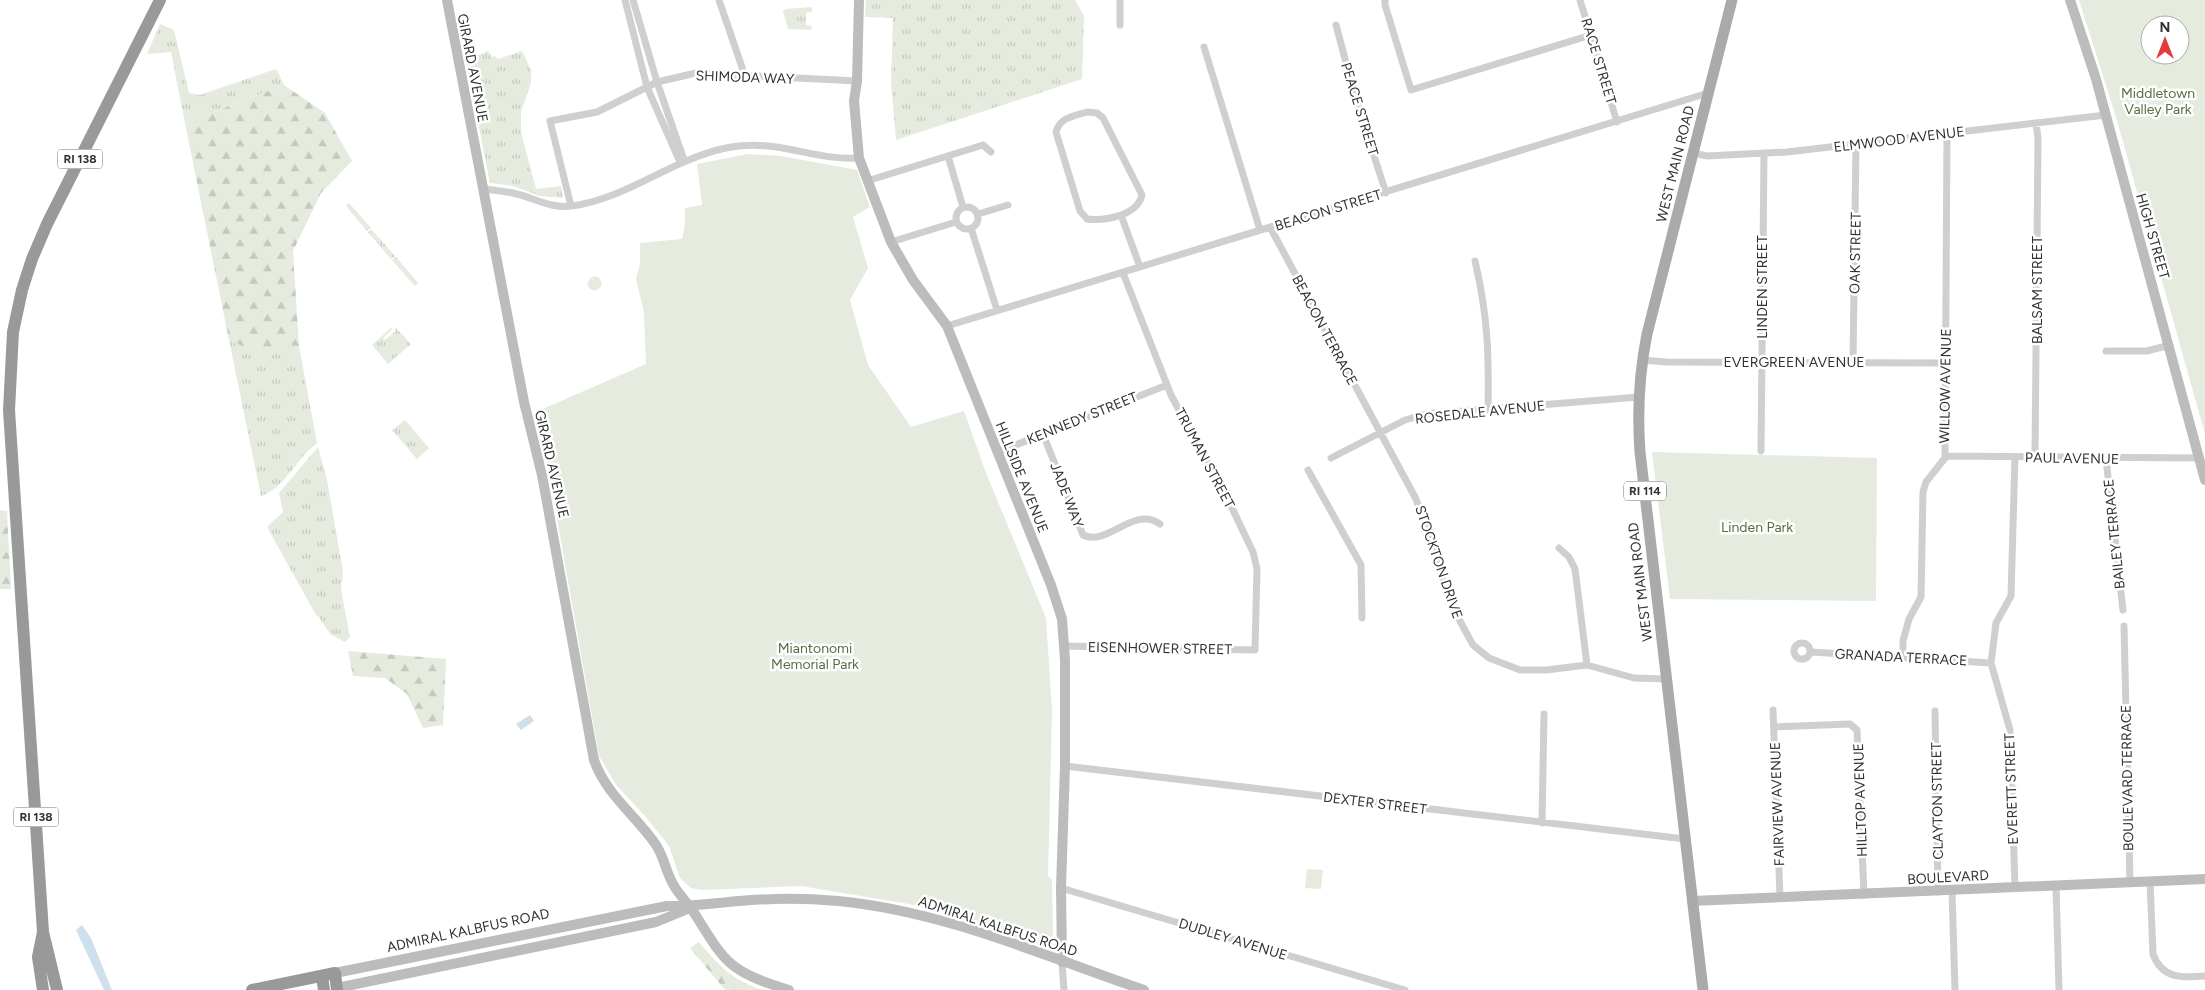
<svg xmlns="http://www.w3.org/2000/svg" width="2205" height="990" viewBox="0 0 2205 990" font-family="Figtree,sans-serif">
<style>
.grass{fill:url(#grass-tufts)}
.forest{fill:url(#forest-firs)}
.green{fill:#e5ebde;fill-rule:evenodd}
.water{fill:#cfe0ed}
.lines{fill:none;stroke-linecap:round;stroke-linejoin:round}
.street{stroke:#cfcfcf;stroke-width:7}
.secondary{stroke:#bcbcbc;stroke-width:10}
.primary{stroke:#aaa;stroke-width:11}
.highway{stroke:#999;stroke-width:12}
.labels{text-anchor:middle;stroke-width:5;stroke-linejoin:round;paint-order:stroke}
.shield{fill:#fff;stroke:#707070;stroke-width:1}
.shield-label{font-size:12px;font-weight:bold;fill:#323232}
.street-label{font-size:14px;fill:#323232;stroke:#fff}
.park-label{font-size:14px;fill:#536f3f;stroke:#fff}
</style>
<defs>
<pattern id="grass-tufts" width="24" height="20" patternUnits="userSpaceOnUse" patternTransform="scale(1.25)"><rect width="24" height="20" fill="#e5ebde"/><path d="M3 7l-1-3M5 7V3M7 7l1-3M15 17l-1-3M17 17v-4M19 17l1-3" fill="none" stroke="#c5cabf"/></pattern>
<pattern id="forest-firs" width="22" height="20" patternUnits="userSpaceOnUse" patternTransform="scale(1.25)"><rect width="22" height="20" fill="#e5ebde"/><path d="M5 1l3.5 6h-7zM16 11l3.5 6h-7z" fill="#c5cabf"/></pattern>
</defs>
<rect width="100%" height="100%" fill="#fff"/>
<path class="grass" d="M 866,0 L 1075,0 L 1084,16 L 1082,79 L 896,140 L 891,83 L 893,18 L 865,17 Z
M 811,7 L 813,11 L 806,13 L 806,25 L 812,26 L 811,30 L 788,29 L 783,11 L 786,9 Z
M 160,24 L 174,30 L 189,93 L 200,95 L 276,69 L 284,85 L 185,123 L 171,52 L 147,54 Z
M 488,51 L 492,57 L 495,56 L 498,59 L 522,51 L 531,70 L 531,83 L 521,112 L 521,132 L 536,189 L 561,186 L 563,198 L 540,196 L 513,186 L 490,183 L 466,61 Z
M 349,203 L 371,228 L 367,231 L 346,206 Z
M 372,230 L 395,256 L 391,259 L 368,232 Z
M 396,257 L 418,283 L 415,286 L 392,260 Z
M 594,276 L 599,278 L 602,283 L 600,288 L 595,291 L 590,289 L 587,284 L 591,277 L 595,284 L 592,277 Z
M 392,327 L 392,330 L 383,338 L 385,340 L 396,331 L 395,327 L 411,344 L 388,364 L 372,345 Z
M 229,340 L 250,350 L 282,345 L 299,346 L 317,443 C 296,459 286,487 261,496 Z
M 405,420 L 429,448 L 417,459 L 392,430 Z
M 318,447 L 327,480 L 343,572 L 341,589 L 350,637 L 345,642 L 330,634 L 319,617 L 316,615 L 267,527 L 283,512 L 279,493 Z"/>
<path class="forest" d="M 284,85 L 325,113 L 352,161 L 321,193 L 293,251 L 299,346 L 282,345 L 250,350 L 229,340 L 185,123 Z
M 0,510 L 7,511 L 11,589 L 0,589 Z
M 348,651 L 446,659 L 443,725 L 423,728 L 407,694 L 385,678 L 353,676 Z
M 699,942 C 718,965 734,982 763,990 L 725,990 L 690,948 Z"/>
<path class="green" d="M 2079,0 L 2205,0 L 2205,434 L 2116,117 ZM 2150,25 L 2180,25 L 2180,55 L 2150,55 Z
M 748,154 L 781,156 L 857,170 L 870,207 L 853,217 L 868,268 L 850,300 L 868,365 L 911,427 L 964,411 L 986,473 L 1046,618 L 1052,710 L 1048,876 L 1052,879 L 1053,939 L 1049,944 L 1042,946 L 953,916 L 909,904 L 801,886 L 703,890 L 691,888 L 680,878 L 669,846 L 646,817 L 617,786 L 599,756 L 538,411 L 646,364 L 644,312 L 636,279 L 640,264 L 640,243 L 682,239 L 685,224 L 685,208 L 702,205 L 697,164 Z
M 1652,452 L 1877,458 L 1876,601 L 1670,599 Z
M 1307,869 L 1323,870 L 1321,889 L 1305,888 Z"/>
<path class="water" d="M 530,715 L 534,721 L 521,730 L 516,724 Z
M 82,925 L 91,938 L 112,990 L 104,990 L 76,930 Z"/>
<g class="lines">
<path class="street" d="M 625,0 L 647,87 L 680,162
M 633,0 L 657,82 L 684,160
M 719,0 L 745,76
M 1385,0 L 1385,5 L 1411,90 L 1591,35
M 1580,0 L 1617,122
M 1120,25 L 1120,0
M 1336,25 L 1356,100 L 1386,193
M 1204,47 L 1260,230
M 1087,112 L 1097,113 L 1103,118 L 1142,195 C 1137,216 1105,221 1087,219 L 1080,211 L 1056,132 C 1060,117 1074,116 1087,112 Z
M 1693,153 L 1707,156 L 1787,152 L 2106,115
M 948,156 L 963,207
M 867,181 L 983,145 L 991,152
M 483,189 C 493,190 503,191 513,193 C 533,197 550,209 572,206 C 627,199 674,157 731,147 C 779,139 815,161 859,158
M 571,206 L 550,121 L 597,112 L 657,82 L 696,73 L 857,81
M956 218a11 11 0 1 1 22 0a11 11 0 1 1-22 0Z
M 978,214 L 1008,205
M 1121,215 L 1140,267
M 1270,227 L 1416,499 L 1453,608 L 1473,645 L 1489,658 L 1520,670 L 1546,670 L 1587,665 L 1634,678 L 1667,679
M 971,228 L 997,310
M 891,242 L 956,222
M 1475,261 C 1488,316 1489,355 1488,410
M 947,326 L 1708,93
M 2106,351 L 2147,351 L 2170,345
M 1642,360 L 1667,362 L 1946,363
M 1853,361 L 1856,144
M 1043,434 L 1083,535 C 1107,547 1134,505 1160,524
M 1761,451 L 1764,154
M 998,452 L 1167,385
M 1945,456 L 2199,458
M 2015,457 L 2011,596 L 1996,623 L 1991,663 L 2010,730 L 2015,888
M 2035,457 L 2038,139 L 2036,123
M 1331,458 L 1405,420 L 1426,414 L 1639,397
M 2106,459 L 2123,610
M 1308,470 L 1361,565 L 1362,618
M 1559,548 L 1569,557 L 1575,569 L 1587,665
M 2124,626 L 2130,882
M1794 651a8 8 0 1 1 16 0a8 8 0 1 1-16 0Z
M 1064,646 L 1255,650 L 1257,569 L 1253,552 L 1232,508 L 1171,395 L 1123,273
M 1811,652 L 1991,663
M 1903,658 L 1903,641 L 1909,619 L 1921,597 L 1923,492 L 1926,482 L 1945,458 L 1947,133
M 1773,710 L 1780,898
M 1935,711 L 1938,892
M 1774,727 L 1850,724 L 1857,730 L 1864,895
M 1065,766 L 1685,839
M 1542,823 L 1544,714
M 2150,881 L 2153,954 C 2162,979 2182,978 2205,976
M 2056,886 L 2059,990
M 1061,888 L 1405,990
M 1952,891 L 1955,990
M 1062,962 L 1064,990"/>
<path class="secondary" d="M 447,0 L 524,402 L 542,475 L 594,760 C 606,794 634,814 654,842 C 664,855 665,870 673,884 C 678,894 687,902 693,911 C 726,964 728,971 789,990
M 859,0 L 857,81 L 854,101 L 859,158 L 891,242 L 913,280 L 947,326 L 1051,585 L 1062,619 L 1065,660 L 1065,766 L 1061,888 L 1062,962
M 2070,0 L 2096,79 L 2205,480
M 1692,901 L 2205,879
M 335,973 L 667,906 C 692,907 715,903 739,901 C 772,898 805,898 838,901 C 944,911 1044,956 1144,990
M 337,988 L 656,922 L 690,908"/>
<path class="primary" d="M 1703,990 L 1640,452 C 1637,411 1639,374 1647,334 L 1732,0"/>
<path class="highway" d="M 322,976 L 324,990
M 43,990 L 38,957 L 43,932
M 57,990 L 43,932 L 9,410 L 13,332 L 22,290 L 32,259 L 47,224 L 160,0
M 252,990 L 335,973 L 337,990"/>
</g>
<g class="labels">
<g class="shield">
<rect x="57.5" y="149.5" width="45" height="19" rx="4"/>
<rect x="1624" y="481.5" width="42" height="19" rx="4"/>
<rect x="13.5" y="807.5" width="45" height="19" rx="4"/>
</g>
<g class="shield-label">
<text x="80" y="163">RI 138</text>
<text x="1645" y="495">RI 114</text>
<text x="36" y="821">RI 138</text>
</g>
<g class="street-label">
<text transform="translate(1599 61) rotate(73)" y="5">RACE STREET</text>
<text transform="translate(473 68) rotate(79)" y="5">GIRARD AVENUE</text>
<text transform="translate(745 77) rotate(2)" y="5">SHIMODA WAY</text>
<text transform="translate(1360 109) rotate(73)" y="5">PEACE STREET</text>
<text transform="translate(1899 139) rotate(-7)" y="5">ELMWOOD AVENUE</text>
<text transform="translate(1675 164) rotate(-76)" y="5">WEST MAIN ROAD</text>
<text transform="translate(1328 210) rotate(-17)" y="5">BEACON STREET</text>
<text transform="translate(2153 236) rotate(74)" y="5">HIGH STREET</text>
<text transform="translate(1855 253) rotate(-89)" y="5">OAK STREET</text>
<text transform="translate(1762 287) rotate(-90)" y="5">LINDEN STREET</text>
<text transform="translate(2037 290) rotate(-90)" y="5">BALSAM STREET</text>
<text transform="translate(1325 330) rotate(62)" y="5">BEACON TERRACE</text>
<text x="1794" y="367">EVERGREEN AVENUE</text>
<text transform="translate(1945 386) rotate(-89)" y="5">WILLOW AVENUE</text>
<text transform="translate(1480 412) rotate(-6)" y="5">ROSEDALE AVENUE</text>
<text transform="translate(1082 418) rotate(-22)" y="5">KENNEDY STREET</text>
<text transform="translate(1205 458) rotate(62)" y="5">TRUMAN STREET</text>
<text transform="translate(2072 458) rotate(1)" y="5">PAUL AVENUE</text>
<text transform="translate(552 464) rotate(77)" y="5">GIRARD AVENUE</text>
<text transform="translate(1022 477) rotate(68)" y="5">HILLSIDE AVENUE</text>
<text transform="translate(1067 495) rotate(69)" y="5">JADE WAY</text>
<text transform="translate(2114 534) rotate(-96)" y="5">BAILEY TERRACE</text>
<text transform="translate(1439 562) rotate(71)" y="5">STOCKTON DRIVE</text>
<text transform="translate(1640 582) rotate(-97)" y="5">WEST MAIN ROAD</text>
<text transform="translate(1160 648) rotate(1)" y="5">EISENHOWER STREET</text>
<text transform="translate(1901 657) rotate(3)" y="5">GRANADA TERRACE</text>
<text transform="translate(2127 778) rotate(-91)" y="5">BOULEVARD TERRACE</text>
<text transform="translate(2011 789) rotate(-92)" y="5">EVERETT STREET</text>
<text transform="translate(1860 800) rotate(-92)" y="5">HILLTOP AVENUE</text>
<text transform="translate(1937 801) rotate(-91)" y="5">CLAYTON STREET</text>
<text transform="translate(1375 803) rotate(7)" y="5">DEXTER STREET</text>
<text transform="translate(1777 804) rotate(-92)" y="5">FAIRVIEW AVENUE</text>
<text transform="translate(1948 877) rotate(-3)" y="5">BOULEVARD</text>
<text transform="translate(998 926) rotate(18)" y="5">ADMIRAL KALBFUS ROAD</text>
<text transform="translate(468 930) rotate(-12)" y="5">ADMIRAL KALBFUS ROAD</text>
<text transform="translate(1233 939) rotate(17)" y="5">DUDLEY AVENUE</text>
</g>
<g class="park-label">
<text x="2158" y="98">Middletown<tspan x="2158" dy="16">Valley Park</tspan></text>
<text x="1757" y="532">Linden Park</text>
<text x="815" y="653">Miantonomi<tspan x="815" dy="16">Memorial Park</tspan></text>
</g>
</g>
<g transform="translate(2165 40)"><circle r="24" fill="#ffffff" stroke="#adadad"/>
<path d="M0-4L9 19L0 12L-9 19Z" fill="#e33a3d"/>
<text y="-8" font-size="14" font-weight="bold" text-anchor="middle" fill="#323232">N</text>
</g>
</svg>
